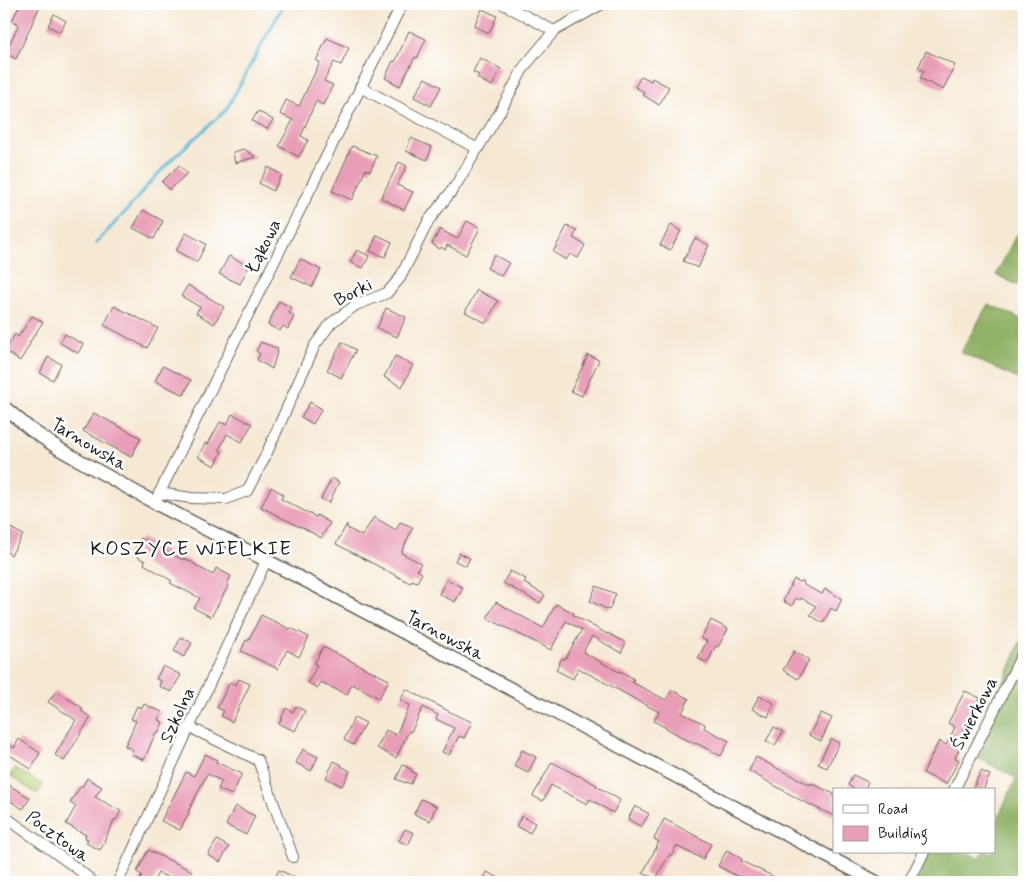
<svg xmlns="http://www.w3.org/2000/svg" width="1028" height="886" viewBox="0 0 1028 886" font-family="Mynerve,sans-serif">
<style>
.green{fill:#b6cf74;stroke:#697648}
.forest{fill:#90b266;stroke:#566741}
.lines{fill:none;stroke-linecap:round;stroke-linejoin:round}
.stream{stroke:#5cbbdb;stroke-width:3}
.building{fill:#e99eb7}
.minor-casing{stroke:#68645c;stroke-width:12}
.tertiary-casing{stroke:#68645c;stroke-width:15}
.minor{stroke:#fff;stroke-width:10}
.tertiary{stroke:#fff;stroke-width:12}
.labels{text-anchor:middle;stroke-width:5;stroke-linejoin:round;paint-order:stroke}
.street-label{font-size:18px;fill:#1c1c1c;stroke:#fff}
.quarter-label{font-size:20px;letter-spacing:1px;fill:#1c1c1c;stroke:#fff}
</style>
<rect width="100%" height="100%" fill="#fff"/>
<filter id="ink" filterUnits="userSpaceOnUse"><feTurbulence type="fractalNoise" baseFrequency=".02" numOctaves="2"/><feDisplacementMap in="SourceGraphic" scale="10" xChannelSelector="R" yChannelSelector="G"/><feConvolveMatrix kernelMatrix="1 2 1 2 8 2 1 2 1" color-interpolation-filters="sRGB"/></filter>
<filter id="wash" filterUnits="userSpaceOnUse"><feTurbulence type="fractalNoise" baseFrequency=".0096" numOctaves="4" result="noise"/><feDisplacementMap in="SourceGraphic" scale="20" xChannelSelector="R" yChannelSelector="G"/><feGaussianBlur stdDeviation="1.12" result="paint"/><feColorMatrix in="noise" values="0 0 0 0 0 0 0 0 0 0 0 0 0 0 0 0 0 1.4 0 .05"/><feComposite in="paint" operator="in"/></filter>
<g filter="url(#wash)">
<rect width="100%" height="100%" fill="#f6e9d4"/>
<path class="green" d="M 15,768 L 43,785 L 37,794 L 10,776 Z"/>
<path class="forest" d="M 1016,235 L 1024,238 L 1024,288 L 996,275 Z
M 988,304 L 1024,320 L 1024,382 L 961,352 Z
M 1024,632 L 1024,882 L 916,882 L 929,852 L 967,852 L 980,859 L 983,852 L 994,852 L 994,827 L 1016,778 L 974,756 Z"/>
<g class="lines">
<path class="stream" d="M 96,243 L 129,208 L 146,187 L 173,158 L 226,110 L 284,4"/>
</g>
<g id="blocks">
<path class="building" d="M 20,4 L 35,4 L 40,6 L 16,59 L 5,53 L 19,24 L 12,21 Z
M 482,9 L 497,16 L 489,33 L 474,26 Z
M 54,14 L 66,21 L 60,32 L 48,26 Z
M 409,31 L 426,39 L 417,58 L 415,57 L 400,86 L 385,78 L 393,61 L 395,62 Z
M 327,38 L 349,48 L 341,65 L 334,62 L 324,81 L 333,85 L 323,105 L 316,101 L 301,136 L 308,140 L 299,157 L 279,146 L 293,120 L 280,114 L 286,100 L 299,106 L 320,62 L 316,61 Z
M 926,51 L 955,65 L 943,90 L 920,78 L 924,71 L 918,68 Z
M 480,58 L 501,69 L 492,86 L 477,78 L 479,75 L 473,72 Z
M 641,76 L 651,81 L 652,78 L 669,87 L 659,105 L 643,95 L 644,92 L 635,87 Z
M 425,78 L 441,87 L 431,106 L 414,97 Z
M 258,111 L 273,120 L 267,129 L 252,121 Z
M 411,138 L 432,147 L 427,160 L 406,151 Z
M 352,146 L 377,156 L 370,171 L 366,169 L 352,200 L 332,191 Z
M 244,149 L 256,157 L 235,163 L 233,152 Z
M 399,162 L 407,166 L 397,185 L 413,192 L 404,210 L 381,198 Z
M 179,165 L 187,173 L 170,190 L 162,182 Z
M 268,167 L 282,175 L 273,191 L 259,183 Z
M 143,210 L 163,221 L 154,239 L 133,228 Z
M 467,221 L 480,228 L 466,255 L 447,245 L 445,250 L 441,247 L 440,249 L 432,244 L 440,229 L 457,239 Z
M 671,225 L 681,231 L 670,250 L 660,245 Z
M 567,226 L 577,231 L 573,238 L 585,245 L 578,258 L 570,254 L 566,260 L 553,252 Z
M 186,233 L 206,244 L 197,262 L 176,251 Z
M 377,235 L 392,242 L 385,257 L 370,251 Z
M 695,238 L 709,245 L 698,268 L 683,261 Z
M 357,250 L 369,256 L 363,268 L 350,262 Z
M 494,255 L 509,263 L 501,276 L 487,268 Z
M 229,256 L 249,266 L 240,284 L 219,274 Z
M 300,259 L 321,270 L 312,287 L 291,277 Z
M 188,285 L 224,307 L 214,324 L 196,313 L 200,307 L 181,296 Z
M 477,290 L 498,301 L 486,323 L 465,312 Z
M 279,301 L 292,308 L 289,313 L 294,316 L 288,329 L 283,326 L 280,331 L 268,325 Z
M 114,306 L 158,328 L 147,348 L 104,325 Z
M 386,308 L 406,317 L 397,337 L 377,328 Z
M 32,316 L 43,322 L 29,343 L 30,344 L 20,361 L 5,351 L 15,334 L 18,337 Z
M 65,334 L 83,344 L 78,353 L 60,343 Z
M 261,342 L 278,349 L 272,369 L 257,360 L 260,354 L 256,351 Z
M 342,342 L 356,350 L 341,378 L 327,370 Z
M 588,355 L 599,360 L 582,396 L 571,391 Z
M 395,356 L 413,365 L 402,387 L 384,377 Z
M 48,357 L 61,364 L 53,380 L 40,373 Z
M 163,366 L 191,380 L 184,395 L 155,381 Z
M 310,402 L 322,409 L 313,424 L 301,417 Z
M 94,413 L 141,438 L 131,457 L 83,431 Z
M 232,414 L 252,424 L 242,442 L 227,434 L 219,450 L 222,451 L 215,466 L 198,457 L 205,443 L 208,444 L 220,422 L 227,425 Z
M 332,478 L 339,482 L 329,503 L 321,499 Z
M 271,487 L 283,494 L 281,499 L 316,517 L 317,515 L 330,523 L 321,538 L 300,526 L 300,527 L 261,507 Z
M 374,517 L 396,530 L 400,522 L 413,527 L 401,553 L 421,563 L 417,570 L 422,573 L 417,582 L 412,580 L 410,583 L 336,544 L 347,524 L 347,528 L 362,536 Z
M 4,524 L 23,535 L 11,555 L 4,550 Z
M 141,538 L 183,560 L 184,558 L 195,564 L 195,565 L 213,575 L 216,568 L 231,576 L 227,584 L 229,585 L 211,617 L 194,608 L 200,598 L 170,583 L 172,581 L 144,564 L 145,561 L 138,557 L 140,551 L 135,549 Z
M 459,553 L 470,558 L 466,566 L 455,561 Z
M 510,571 L 526,579 L 524,583 L 545,595 L 540,603 L 503,583 Z
M 447,579 L 463,588 L 455,602 L 439,594 Z
M 794,579 L 799,582 L 803,581 L 804,585 L 822,594 L 825,589 L 842,599 L 836,611 L 831,608 L 823,623 L 810,615 L 816,606 L 801,598 L 800,600 L 796,598 L 792,606 L 783,601 Z
M 596,586 L 616,594 L 609,610 L 590,601 Z
M 496,602 L 543,628 L 556,604 L 574,613 L 573,615 L 607,634 L 608,633 L 626,643 L 621,653 L 592,636 L 583,652 L 619,672 L 620,671 L 634,679 L 632,682 L 666,700 L 672,690 L 689,699 L 682,713 L 705,724 L 704,728 L 729,741 L 721,756 L 696,743 L 696,744 L 680,737 L 680,736 L 654,721 L 659,712 L 578,668 L 573,679 L 556,670 L 562,658 L 565,659 L 582,630 L 566,621 L 551,650 L 487,618 Z
M 261,615 L 290,629 L 291,628 L 309,637 L 299,657 L 287,650 L 278,669 L 241,651 L 246,640 L 248,641 Z
M 711,620 L 728,629 L 718,647 L 716,646 L 707,663 L 698,658 L 707,641 L 701,638 Z
M 181,637 L 192,643 L 184,657 L 174,651 Z
M 323,647 L 389,680 L 379,698 L 352,684 L 347,695 L 321,682 L 318,688 L 308,683 L 317,665 L 314,664 Z
M 794,651 L 809,660 L 798,679 L 783,670 Z
M 163,666 L 181,675 L 171,692 L 159,686 L 161,681 L 156,679 Z
M 239,679 L 250,684 L 232,722 L 221,716 L 224,711 L 217,708 L 230,682 L 236,685 Z
M 406,689 L 460,717 L 472,722 L 464,738 L 459,736 L 449,755 L 442,752 L 454,728 L 436,719 L 438,715 L 423,707 L 411,732 L 409,731 L 396,758 L 377,748 L 386,730 L 396,735 L 410,705 L 400,700 Z
M 56,691 L 83,708 L 81,711 L 91,717 L 64,761 L 55,755 L 76,720 L 48,702 Z
M 965,691 L 980,698 L 963,731 L 967,733 L 955,758 L 959,760 L 946,784 L 923,773 L 939,741 L 946,745 L 955,727 L 948,723 Z
M 759,696 L 774,703 L 768,717 L 752,709 Z
M 144,704 L 162,712 L 158,720 L 163,722 L 158,733 L 156,732 L 144,760 L 131,754 L 133,750 L 125,746 L 136,721 L 131,719 L 137,706 L 142,708 Z
M 296,706 L 305,711 L 295,731 L 279,724 L 286,708 L 293,712 Z
M 821,713 L 832,718 L 821,741 L 809,735 Z
M 354,717 L 366,723 L 353,745 L 344,740 Z
M 774,727 L 783,732 L 775,745 L 766,741 Z
M 19,739 L 40,753 L 31,769 L 4,751 L 4,741 L 14,748 Z
M 831,739 L 839,743 L 827,768 L 818,764 Z
M 303,749 L 318,757 L 311,771 L 296,763 Z
M 522,750 L 536,757 L 528,773 L 514,766 Z
M 205,754 L 217,760 L 216,762 L 242,774 L 232,795 L 218,789 L 222,781 L 207,774 L 188,812 L 189,813 L 180,830 L 161,821 L 186,772 L 194,776 Z
M 756,757 L 784,772 L 784,771 L 810,785 L 811,783 L 834,794 L 834,816 L 802,801 L 749,771 Z
M 334,761 L 342,765 L 341,766 L 350,771 L 342,786 L 326,778 Z
M 552,762 L 578,776 L 578,775 L 597,785 L 596,786 L 620,800 L 613,813 L 590,799 L 587,804 L 551,785 L 543,801 L 533,796 Z
M 403,765 L 412,770 L 411,771 L 416,774 L 411,784 L 406,782 L 406,783 L 396,779 Z
M 981,771 L 990,775 L 983,790 L 972,790 Z
M 853,775 L 868,782 L 864,790 L 856,790 L 848,785 Z
M 87,778 L 102,787 L 95,797 L 121,811 L 116,820 L 115,819 L 104,841 L 105,842 L 100,850 L 86,843 L 88,839 L 85,838 L 86,835 L 66,824 L 76,806 L 70,803 L 80,787 L 82,787 Z
M 4,782 L 30,798 L 23,809 L 4,797 Z
M 421,799 L 436,806 L 430,821 L 414,814 Z
M 235,806 L 255,816 L 246,835 L 226,825 Z
M 635,806 L 649,814 L 641,827 L 628,819 Z
M 522,816 L 535,823 L 530,833 L 516,826 Z
M 664,819 L 711,844 L 703,859 L 676,846 L 672,855 L 670,854 L 661,869 L 656,879 L 643,873 L 659,842 L 654,839 Z
M 405,829 L 414,833 L 408,845 L 399,841 Z
M 217,840 L 229,847 L 220,862 L 208,855 Z
M 148,850 L 192,871 L 186,882 L 178,882 L 158,873 L 153,882 L 139,882 L 142,875 L 137,872 Z
M 727,850 L 742,859 L 741,861 L 785,882 L 748,882 L 718,866 Z
M 279,870 L 290,875 L 302,882 L 272,882 Z
M 487,872 L 507,882 L 482,882 Z"/>
</g>
</g>
<g filter="url(#ink)">
<use href="#blocks" fill-opacity="0" stroke="#68645c" stroke-width="1"/>
<g class="lines">
<g class="minor-casing">
<path id="minor" d="M 503,4 L 554,31
M 360,87 L 478,149
M 159,493 L 191,498 L 226,499 L 247,491 L 265,457 L 315,345 L 331,323 L 356,305 L 387,293 L 400,278 L 429,220 L 454,188 L 501,110 L 524,67 L 554,31 L 602,4
M 157,498 L 402,4
M 189,727 L 258,760 L 293,857
M 954,790 L 1024,651
M 4,816 L 79,870 L 93,882
M 118,882 L 266,561
M 909,882 L 924,852"/>
</g>
<g class="tertiary-casing">
<path id="tertiary" d="M 4,407 L 30,429 L 61,450 L 155,503 L 314,585 L 876,882"/>
</g>
<use href="#minor" class="minor"/>
<use href="#tertiary" class="tertiary"/>
</g>
</g>
<g class="labels">
<g class="street-label">
<text transform="translate(263 246) rotate(-64)" y="6">Łąkowa</text>
<text transform="translate(353 292) rotate(-27)" y="6">Borki</text>
<text transform="translate(89 444) rotate(31)" y="6">Tarnowska</text>
<text transform="translate(445 635) rotate(28)" y="6">Tarnowska</text>
<text transform="translate(974 713) rotate(-63)" y="6">Świerkowa</text>
<text transform="translate(177 715) rotate(-65)" y="6">Szkolna</text>
<text transform="translate(58 836) rotate(36)" y="6">Pocztowa</text>
</g>
<g class="quarter-label">
<text x="191" y="555">KOSZYCE WIELKIE</text>
</g>
</g>
<rect width="1028" height="886" fill="none" stroke="#fff" stroke-width="20"/>
<rect x="833" y="788" width="162" height="65" fill="#ffffff" stroke="#a4a4a4"/>
<rect x="843" y="805" width="25" height="8" fill="#ffffff" stroke="#a4a4a4"/>
<text x="878" y="814" font-size="15" fill="#1c1c1c">Road</text>
<rect x="843" y="826" width="25" height="15" fill="#e99eb7" stroke="#a4a4a4"/>
<text x="878" y="838" font-size="15" fill="#1c1c1c">Building</text>
</svg>
